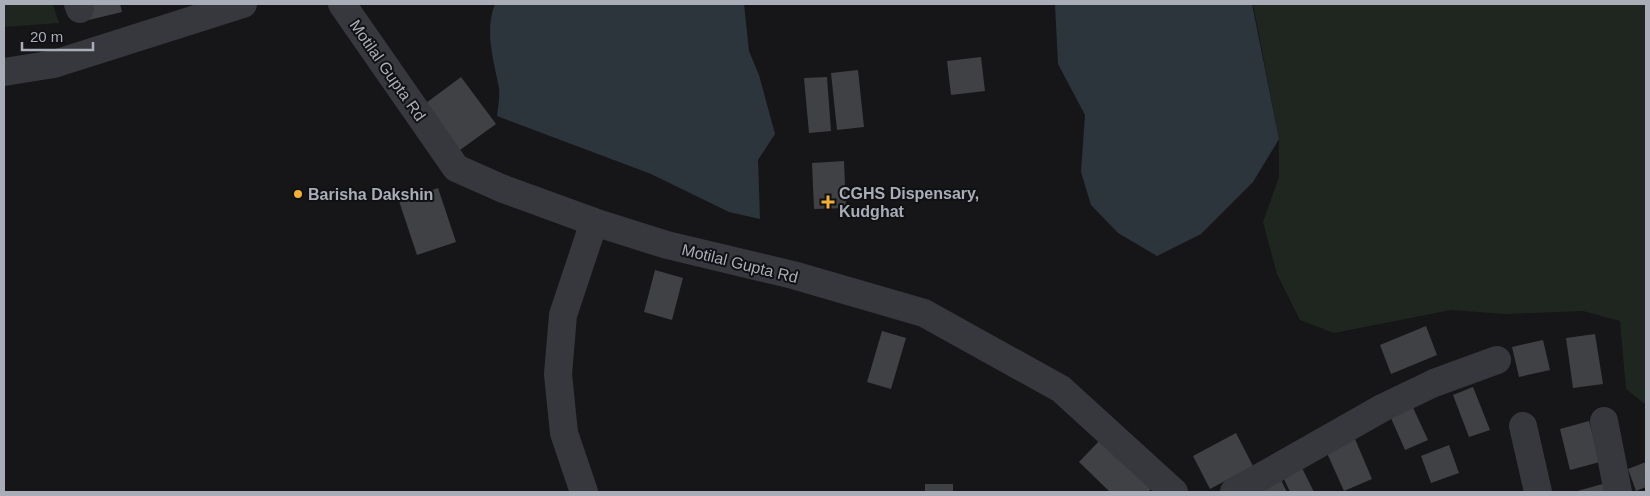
<svg xmlns="http://www.w3.org/2000/svg" width="1650" height="496" viewBox="0 0 1650 496" font-family="Helvetica,sans-serif">
<style>
.green{fill:#1e261f}
.water{fill:#2c353c}
.building{fill:#404145}
.lines{fill:none;stroke-linecap:round;stroke-linejoin:round}
.minor{stroke:#37383d;stroke-width:28}
.tertiary{stroke:#37383d;stroke-width:28}
.poi-dot{fill:#f2b134;stroke:#111113;stroke-width:2}
.labels{text-anchor:middle;stroke-width:4;stroke-linejoin:round;paint-order:stroke}
.street-label{font-size:16px;fill:#a8adb8;stroke:#111113}
.poi-label{font-size:16px;font-weight:bold;fill:#a8adb8;stroke:#111113;text-anchor:start}
</style>
<rect width="100%" height="100%" fill="#161618"/>
<path class="green" d="M 4,4 L 53,4 L 59,23 L 4,27 Z
M 1253,4 L 1646,4 L 1646,405 L 1626,389 L 1620,321 L 1583,311 L 1505,314 L 1451,310 L 1334,333 L 1300,320 L 1277,274 L 1263,222 L 1279,177 L 1279,139 Z"/>
<path class="water" d="M 495,4 L 744,4 L 749,51 L 759,75 L 775,134 L 758,160 L 760,219 L 729,212 L 651,174 L 497,116 C 498,107 500,97 499,88 C 494,61 484,31 495,4 Z
M 1055,4 L 1252,4 L 1279,139 L 1253,182 L 1201,234 L 1157,256 L 1118,233 L 1091,205 L 1081,172 L 1085,115 L 1058,64 Z"/>
<path class="building" d="M 83,4 L 120,4 L 122,12 L 89,20 Z
M 981,57 L 985,91 L 951,95 L 947,61 Z
M 858,70 L 864,127 L 837,130 L 831,73 Z
M 461,77 L 496,124 L 460,150 L 426,103 Z
M 827,77 L 831,131 L 809,133 L 804,78 Z
M 844,161 L 846,208 L 814,209 L 812,163 Z
M 438,188 L 456,242 L 417,255 L 399,201 Z
M 655,270 L 683,278 L 672,320 L 644,312 Z
M 1426,326 L 1437,355 L 1391,374 L 1380,345 Z
M 882,331 L 906,338 L 891,389 L 867,382 Z
M 1595,334 L 1603,384 L 1573,388 L 1566,338 Z
M 1543,340 L 1550,370 L 1519,377 L 1512,347 Z
M 1473,387 L 1490,430 L 1469,437 L 1453,395 Z
M 1409,399 L 1428,440 L 1405,450 L 1387,409 Z
M 1589,421 L 1600,462 L 1570,470 L 1560,429 Z
M 1236,433 L 1253,466 L 1210,489 L 1193,456 Z
M 1103,437 L 1153,487 L 1148,492 L 1110,492 L 1079,462 Z
M 1355,439 L 1372,479 L 1344,491 L 1326,451 Z
M 1449,445 L 1459,473 L 1431,483 L 1421,456 Z
M 1646,462 L 1646,487 L 1636,491 L 1628,469 Z
M 1302,468 L 1314,492 L 1290,492 L 1283,477 Z
M 1280,478 L 1287,492 L 1264,492 L 1262,487 Z
M 1606,483 L 1609,492 L 1574,492 Z
M 925,484 L 953,484 L 953,492 L 925,492 Z"/>
<g class="lines">
<path class="minor" d="M 78,4 L 80,9
M 4,72 L 54,64 L 243,4
M 1604,421 L 1618,492
M 1523,426 L 1538,492
M 584,492 L 564,433 L 558,374 L 563,315 L 594,222
M 1234,492 L 1384,407 L 1434,383 L 1497,360"/>
<path class="tertiary" d="M 342,4 L 456,168 L 501,188 L 594,222 L 667,245 L 793,275 L 924,313 L 1061,389 L 1174,492"/>
</g>
<g class="poi-dot">
<circle cx="298" cy="194" r="5"/>
<path d="M825.5 194.5h5v5h5v5h-5v5h-5v-5h-5v-5h5z"/>
</g>
<g class="labels">
<g class="street-label">
<text transform="translate(388 70) rotate(55)" y="6">Motilal Gupta Rd</text>
<text transform="translate(740 263) rotate(14)" y="6">Motilal Gupta Rd</text>
</g>
<g class="poi-label">
<text x="839" y="199">CGHS Dispensary,<tspan x="839" dy="18">Kudghat</tspan></text>
<text x="308" y="200">Barisha Dakshin</text>
</g>
</g>
<rect width="1650" height="496" fill="none" stroke="#a8adb8" stroke-width="10"/>
<path d="M22 42v8h71v-8" fill="none" stroke="#a8adb8" stroke-width="2.5"/>
<text x="30" y="42" font-size="15" fill="#a8adb8" stroke="#111113" stroke-width="4" paint-order="stroke">20 m</text>
</svg>
